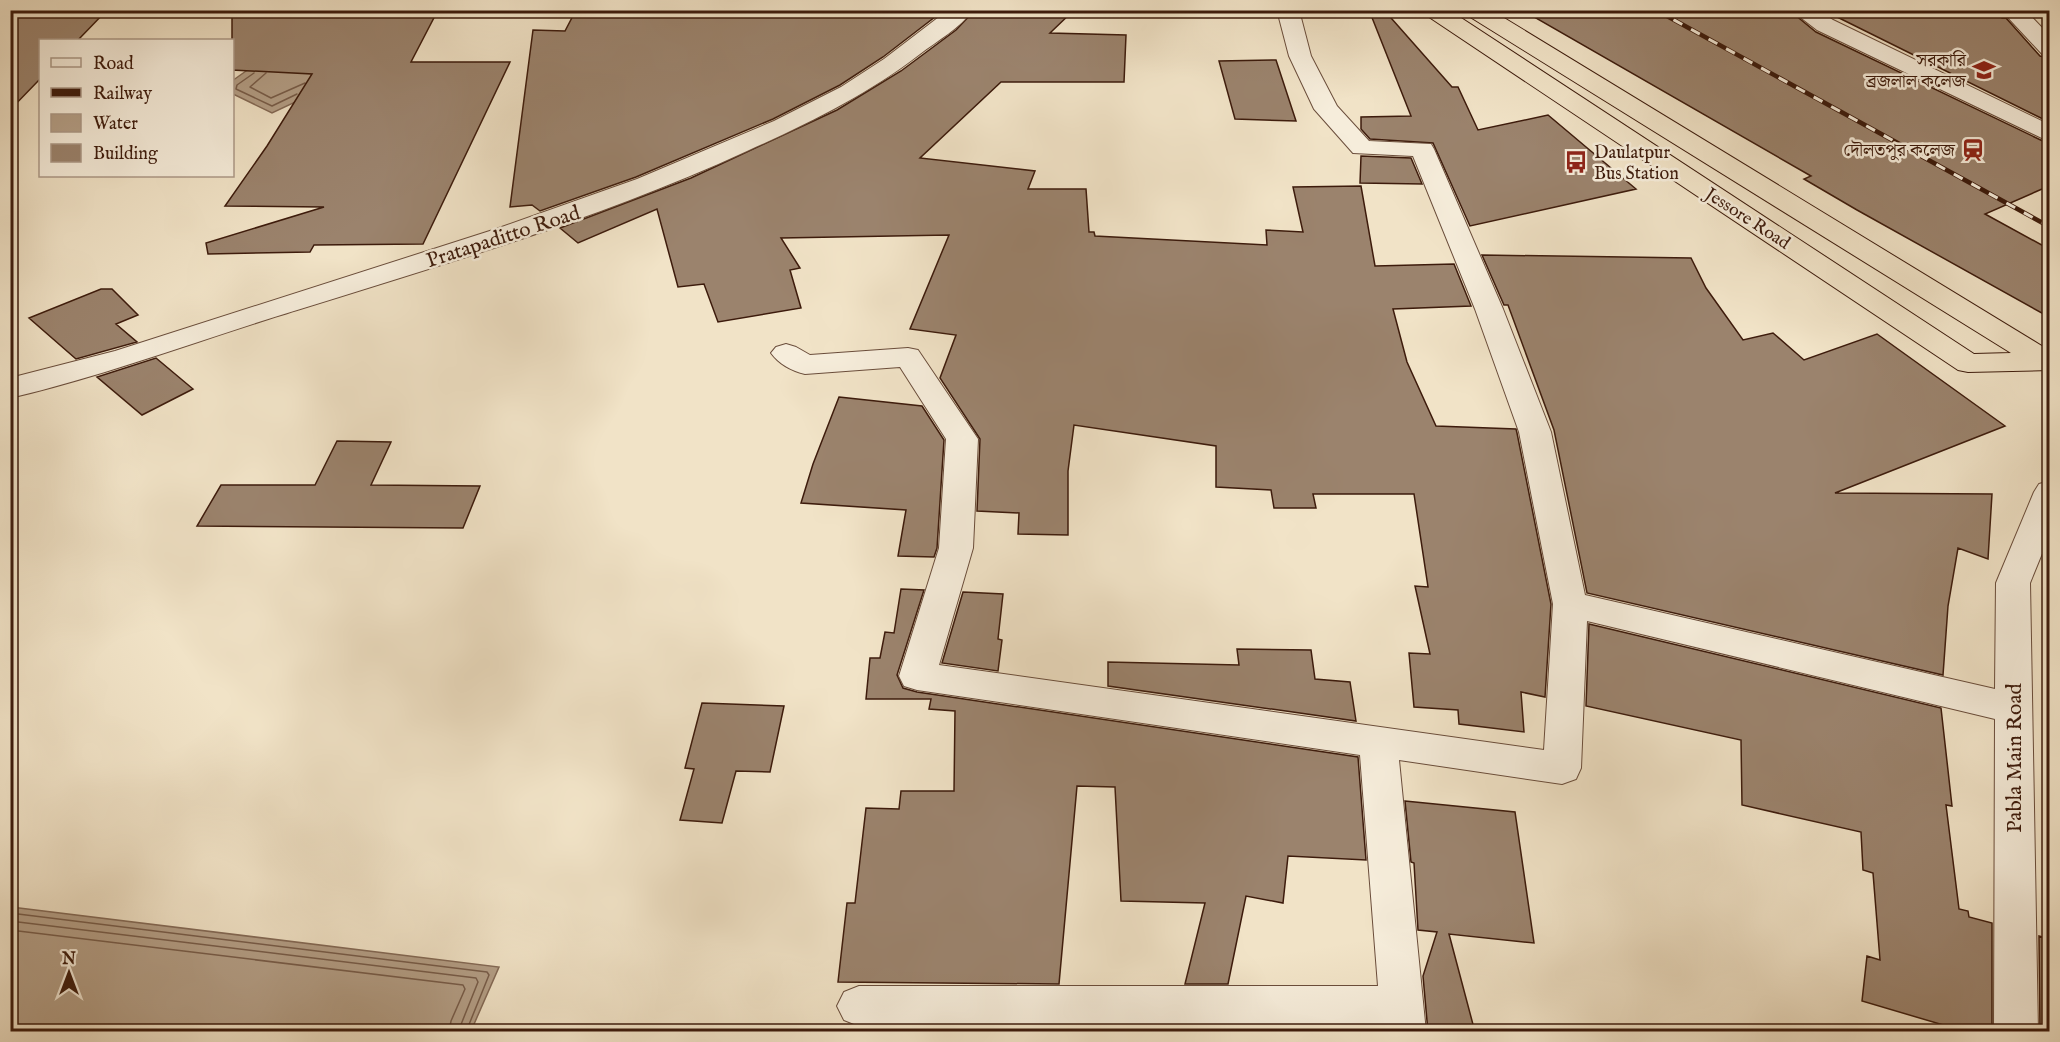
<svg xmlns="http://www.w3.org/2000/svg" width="2060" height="1042" viewBox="0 0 2060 1042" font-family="'IM FELL English','Noto Serif Bengali',serif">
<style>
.water{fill:#b49f87;stroke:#846a56;stroke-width:1.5}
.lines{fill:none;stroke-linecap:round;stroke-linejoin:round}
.shore{stroke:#785d4a;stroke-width:1.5}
.building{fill:#9b836d;stroke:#3d1b0c;stroke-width:1.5}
.minor-casing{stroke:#6a4d3b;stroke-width:2}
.highway-casing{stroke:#3d1b0c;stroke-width:2}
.minor{fill:#f6eddb;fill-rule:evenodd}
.highway{fill:#f1e3c7;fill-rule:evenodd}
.rail-casing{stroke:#3d1b0c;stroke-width:4.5}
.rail{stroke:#f6eddb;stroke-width:3;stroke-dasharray:10;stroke-linecap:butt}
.labels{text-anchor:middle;stroke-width:5;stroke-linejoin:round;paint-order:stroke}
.far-poi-label{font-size:18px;fill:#3d1b0c;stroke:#f6eddb;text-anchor:end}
.far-street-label{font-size:18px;fill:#3d1b0c;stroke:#f6eddb}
.street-label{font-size:21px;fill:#3d1b0c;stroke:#f6eddb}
</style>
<rect width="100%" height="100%" fill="#f1e3c7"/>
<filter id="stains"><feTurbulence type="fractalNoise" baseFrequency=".00333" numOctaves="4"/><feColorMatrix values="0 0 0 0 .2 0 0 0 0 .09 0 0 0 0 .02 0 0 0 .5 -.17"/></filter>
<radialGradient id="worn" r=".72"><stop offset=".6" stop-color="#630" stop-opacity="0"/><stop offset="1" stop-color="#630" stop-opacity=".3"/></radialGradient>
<path class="water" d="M 288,41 L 357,73 L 272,113 L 233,94 L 232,81 Z
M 11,907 L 499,967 L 471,1031 L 11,1031 Z"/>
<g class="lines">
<path class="shore" d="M 254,73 L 237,85 L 236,89 L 272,106 L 297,94
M 266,73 L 250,87 L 271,98 L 305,83
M 10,913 L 487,972 L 489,975 L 466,1032
M 10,921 L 476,978 L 478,982 L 458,1032
M 10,930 L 463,985 L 465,989 L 451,1021 L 449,1032"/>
</g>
<path class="building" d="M 10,10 L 107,10 L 78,40 L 40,40 L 40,79 L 10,110 Z
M 232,10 L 438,10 L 411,62 L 510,62 L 423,244 L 314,245 L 310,252 L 208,254 L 206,243 L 324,207 L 225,206 L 267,146 L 312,74 L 232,70 Z
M 576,10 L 944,10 L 883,57 L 840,85 L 773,119 L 636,177 L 540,211 L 532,205 L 510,207 L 533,30 L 565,31 Z
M 975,10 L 1074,10 L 1050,33 L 1126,35 L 1124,82 L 1001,82 L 920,158 L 1035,171 L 1028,189 L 1086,189 L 1089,232 L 1094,232 L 1095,236 L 1267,245 L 1266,230 L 1303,232 L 1293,187 L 1361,186 L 1375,266 L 1454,264 L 1471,306 L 1393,309 L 1407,362 L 1436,426 L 1516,429 L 1517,433 L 1551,604 L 1545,697 L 1521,692 L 1524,732 L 1459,724 L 1458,710 L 1414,707 L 1409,653 L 1430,654 L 1415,586 L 1428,587 L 1414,494 L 1313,494 L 1316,508 L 1274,508 L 1271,490 L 1216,487 L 1216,446 L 1074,425 L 1068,471 L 1068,535 L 1018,534 L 1019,513 L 977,511 L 980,439 L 940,378 L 956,335 L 910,329 L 949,235 L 781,238 L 800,268 L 790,270 L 801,308 L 718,322 L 704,284 L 678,287 L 657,209 L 578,243 L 560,228 L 691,178 L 837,110 L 901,71 L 956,30 Z
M 1369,10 L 1384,10 L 1452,87 L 1458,87 L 1478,130 L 1548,115 L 1636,189 L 1470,226 L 1433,143 L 1370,139 L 1361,129 L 1361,117 L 1411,116 Z
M 1522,10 L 1789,10 L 1816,32 L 2049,144 L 2049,186 L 1985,214 L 2049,249 L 2049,317 L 1857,210 L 1804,179 L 1811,176 Z
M 1823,10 L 1999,10 L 2002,18 L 2006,18 L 2040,56 L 2049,58 L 2049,122 Z
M 1276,60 L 1296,121 L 1235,119 L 1219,61 Z
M 1361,156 L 1411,158 L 1422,184 L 1360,183 Z
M 1482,255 L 1691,258 L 1706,288 L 1743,340 L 1773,333 L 1804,360 L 1877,334 L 2005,426 L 1835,493 L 1992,494 L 1988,559 L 1958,548 L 1948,606 L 1943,675 L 1587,593 L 1554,430 L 1508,305 L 1504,305 Z
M 101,289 L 112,289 L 138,315 L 116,324 L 137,342 L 76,359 L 29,318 Z
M 156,358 L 193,389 L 142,415 L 97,377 Z
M 839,397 L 922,406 L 944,440 L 937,548 L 934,557 L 898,556 L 906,510 L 801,503 L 813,464 Z
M 337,441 L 391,442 L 371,485 L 480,486 L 463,528 L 197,526 L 221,485 L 315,485 Z
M 901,589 L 924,590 L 897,675 L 903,688 L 917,692 L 1358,757 L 1366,860 L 1288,856 L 1283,903 L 1246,896 L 1228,984 L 1185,984 L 1205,903 L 1121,901 L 1115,787 L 1077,786 L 1059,984 L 838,982 L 847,903 L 855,903 L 866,808 L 899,809 L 901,791 L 954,791 L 955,711 L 929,709 L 931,699 L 866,699 L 870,658 L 880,658 L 885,632 L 894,633 Z
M 963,592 L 1003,594 L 998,639 L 1002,640 L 998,671 L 942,663 Z
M 1589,624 L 1941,708 L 1952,806 L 1946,805 L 1959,909 L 1968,911 L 1969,917 L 1992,923 L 1992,1032 L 1967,1032 L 1862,1001 L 1867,956 L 1880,960 L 1873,873 L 1863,870 L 1861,832 L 1742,805 L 1741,740 L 1586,706 Z
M 1237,649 L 1311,650 L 1315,679 L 1350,682 L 1356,721 L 1108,686 L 1108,662 L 1239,665 Z
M 702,703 L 784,706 L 770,772 L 736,771 L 722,823 L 680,820 L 694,769 L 685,768 Z
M 1405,801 L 1515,812 L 1534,943 L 1449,934 L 1475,1032 L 1428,1032 L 1423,976 L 1437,932 L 1418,930 L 1414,863 L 1411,862 Z
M 2039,936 L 2049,939 L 2049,1032 L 2040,1032 Z"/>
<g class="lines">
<g class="minor-casing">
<path id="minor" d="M 948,10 L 973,10 C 960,28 937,41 920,54 C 867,95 807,124 747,151 C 597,220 438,266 281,315 C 191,343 103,376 10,398 L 10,378 L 115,351 L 496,229 L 637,179 L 774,121 L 841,87 L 884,59 Z
M 1277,10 L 1299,10 L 1311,56 L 1337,106 L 1369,141 L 1431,144 L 1434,149 L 1503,309 L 1551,432 L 1585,595 L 1995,689 L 1996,583 L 2034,492 L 2039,484 L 2050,481 L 2050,534 L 2030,583 L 2038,1032 L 1994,1032 L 1995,719 L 1587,621 L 1581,768 L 1576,779 L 1562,784 L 1399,760 L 1426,1032 L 1382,1032 L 1381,1026 L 859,1026 L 844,1020 L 837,1006 L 844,992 L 859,986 L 1378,986 L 1360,755 L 917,690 L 904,686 L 899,676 L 939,548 L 946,439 L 900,367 L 805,374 C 792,371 779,364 771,353 L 776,347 L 786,344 L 796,347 L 810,355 L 908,348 L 918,350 L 978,439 L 973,548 L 939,665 L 1544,750 L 1553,604 L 1519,432 L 1475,309 L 1413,156 L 1353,153 L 1314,109 L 1289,56 Z
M 1791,10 L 1818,10 L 1833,20 L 2050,125 L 2050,142 L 1817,30 Z
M 2001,10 L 2025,10 L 2050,36 L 2050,56 L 2042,54 Z"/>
</g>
<g class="highway-casing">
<path id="highway" d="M 1423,10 L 1449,10 L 1974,354 L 2011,353 L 1467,15 L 1464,10 L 1491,10 L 2050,351 L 2050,370 L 1968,372 L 1958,370 L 1426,15 Z"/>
</g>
<use href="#minor" class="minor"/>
<use href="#highway" class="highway"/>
<g class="rail-casing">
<path id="rail" d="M 1656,10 L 2050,227"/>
</g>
<use href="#rail" class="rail"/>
</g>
<defs>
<g id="university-bare" transform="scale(1.8)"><path d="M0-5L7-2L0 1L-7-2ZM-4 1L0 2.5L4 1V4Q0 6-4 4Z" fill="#8f2418" stroke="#f6eddb" stroke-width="2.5" paint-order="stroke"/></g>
<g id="station-bare" transform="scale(1.8)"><path d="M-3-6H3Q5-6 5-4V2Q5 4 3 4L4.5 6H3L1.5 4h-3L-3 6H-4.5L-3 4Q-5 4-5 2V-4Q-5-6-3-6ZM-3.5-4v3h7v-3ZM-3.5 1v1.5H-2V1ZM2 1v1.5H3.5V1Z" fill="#8f2418" stroke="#f6eddb" stroke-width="2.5" paint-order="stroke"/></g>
<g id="bus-bare" transform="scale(1.8)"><path d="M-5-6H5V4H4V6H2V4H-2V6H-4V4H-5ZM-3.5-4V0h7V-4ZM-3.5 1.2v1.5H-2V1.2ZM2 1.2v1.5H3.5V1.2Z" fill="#8f2418" stroke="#f6eddb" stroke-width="2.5" paint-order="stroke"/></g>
</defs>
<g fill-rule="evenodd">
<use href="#university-bare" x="1984" y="70"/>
<use href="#station-bare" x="1973" y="150"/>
<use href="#bus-bare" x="1576" y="162"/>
</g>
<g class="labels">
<g class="far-poi-label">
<text x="1966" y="66">সরকারি<tspan x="1966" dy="21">ব্রজলাল কলেজ</tspan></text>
<text x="1955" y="156">দৌলতপুর কলেজ</text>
<text x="1594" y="158" text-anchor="start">Daulatpur<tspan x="1594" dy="21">Bus Station</tspan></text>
</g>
<g class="far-street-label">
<text transform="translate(1748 218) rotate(33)" y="6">Jessore Road</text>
</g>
<g class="street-label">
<text transform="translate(503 236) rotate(-18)" y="7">Pratapaditto Road</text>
<text transform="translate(2014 758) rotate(-90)" y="7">Pabla Main Road</text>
</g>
</g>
<rect width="2060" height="1042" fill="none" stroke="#f1e3c7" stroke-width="36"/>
<rect x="12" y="12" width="2036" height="1018" fill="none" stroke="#3d1b0c" stroke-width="3"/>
<rect x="18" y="18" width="2024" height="1006" fill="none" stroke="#3d1b0c" stroke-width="1.5"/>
<rect x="39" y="39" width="195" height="138" fill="#f6eddb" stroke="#ac9988" stroke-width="1.5"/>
<rect x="51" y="58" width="30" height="9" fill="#f6eddb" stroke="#ac9988" stroke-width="1.5"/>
<text x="93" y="69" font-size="18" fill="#3d1b0c">Road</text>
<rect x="51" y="88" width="30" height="9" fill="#3d1b0c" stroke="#ac9988" stroke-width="1.5"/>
<text x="93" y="99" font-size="18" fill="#3d1b0c">Railway</text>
<rect x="51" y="114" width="30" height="18" fill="#b49f87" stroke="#ac9988" stroke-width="1.5"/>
<text x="93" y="129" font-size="18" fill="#3d1b0c">Water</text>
<rect x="51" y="144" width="30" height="18" fill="#9b836d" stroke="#ac9988" stroke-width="1.5"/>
<text x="93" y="159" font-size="18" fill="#3d1b0c">Building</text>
<g transform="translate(69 973)" stroke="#f6eddb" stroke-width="4.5" paint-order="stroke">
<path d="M0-4.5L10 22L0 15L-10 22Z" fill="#3d1b0c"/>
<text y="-9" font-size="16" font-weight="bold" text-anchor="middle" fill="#3d1b0c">N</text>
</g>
<rect width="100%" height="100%" filter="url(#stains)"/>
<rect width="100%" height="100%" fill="url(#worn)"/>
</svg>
